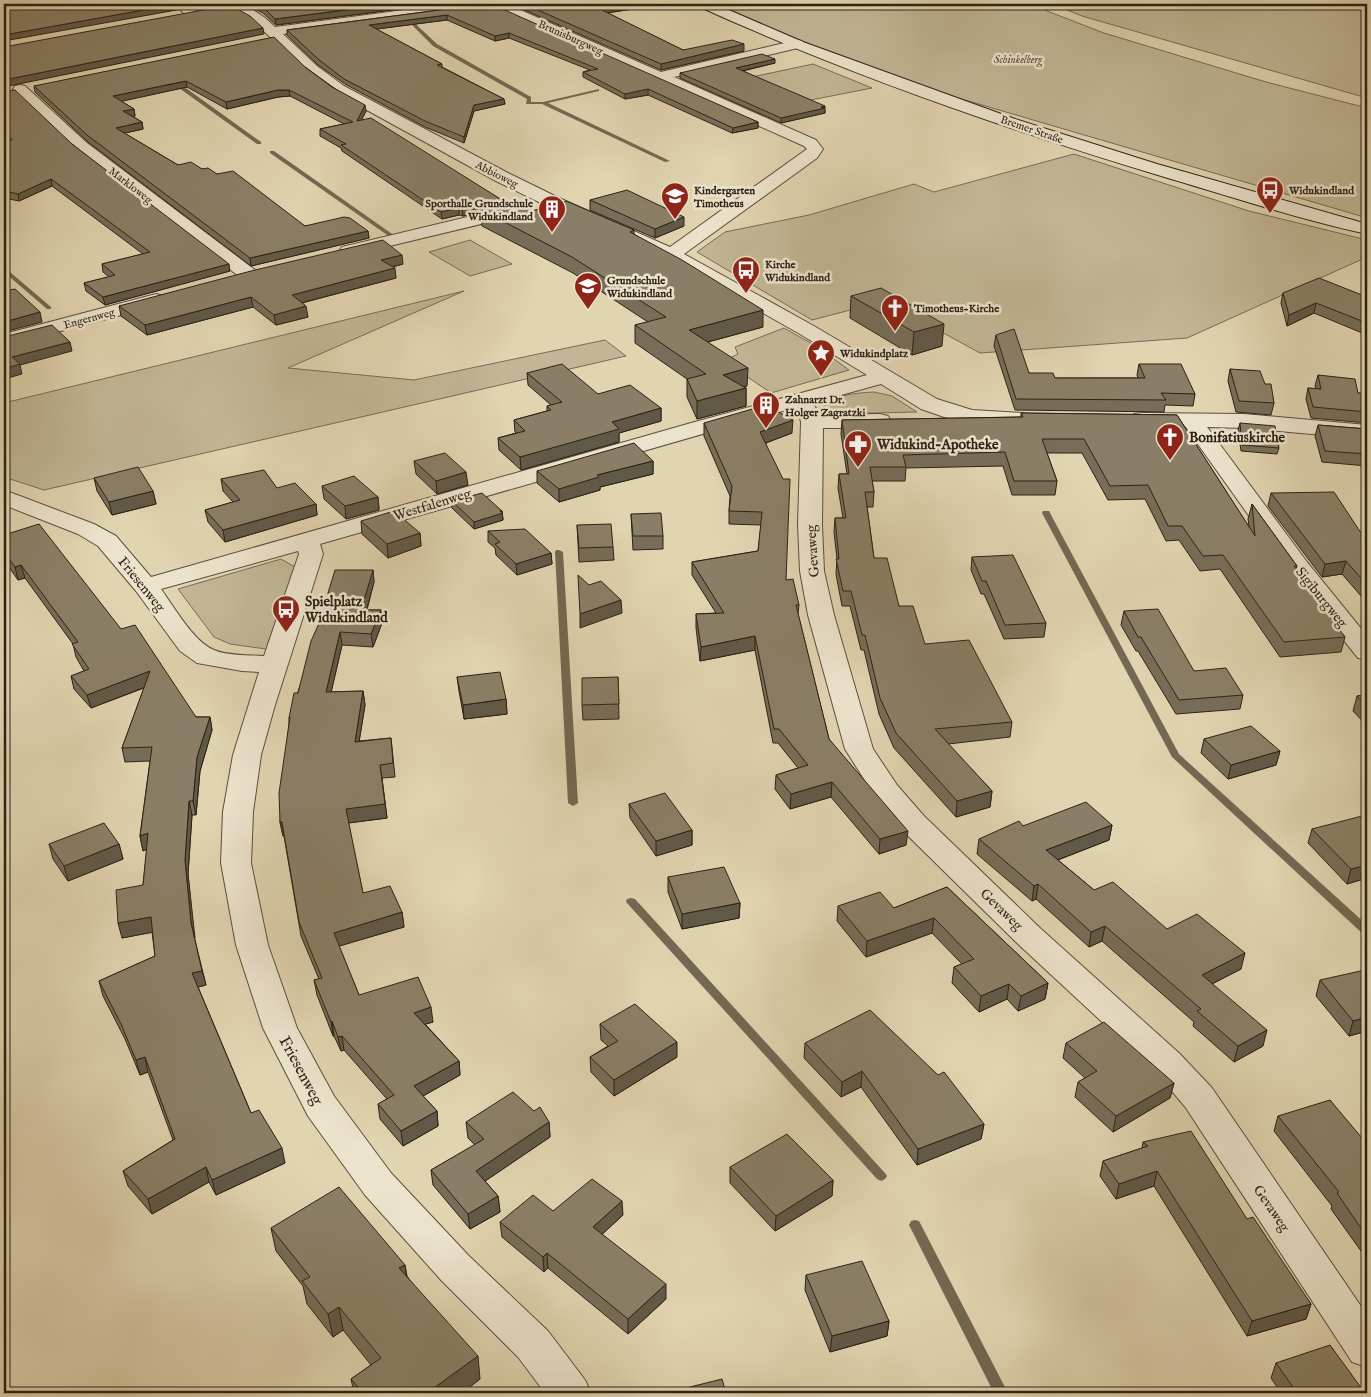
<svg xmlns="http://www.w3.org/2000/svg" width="1371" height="1397" viewBox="0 0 1371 1397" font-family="'IM FELL English',serif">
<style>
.green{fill:#c2b696;stroke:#776c56}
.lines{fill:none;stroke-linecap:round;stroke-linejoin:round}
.stream{fill:#736852;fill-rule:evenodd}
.street-casing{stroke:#594e3c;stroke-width:2}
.secondary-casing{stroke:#2c2215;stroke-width:2}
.street{fill:#ece3cc;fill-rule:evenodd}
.secondary{fill:#ece3cc;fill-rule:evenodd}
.wall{fill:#776d58;stroke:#2c2215}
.shaded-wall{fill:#615947;stroke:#2c2215}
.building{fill:#8a7f66;stroke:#2c2215}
.labels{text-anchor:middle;stroke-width:5;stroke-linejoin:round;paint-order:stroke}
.far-street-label{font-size:11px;fill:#2c2215;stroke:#ece3cc}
.far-park-label{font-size:11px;font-style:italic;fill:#524735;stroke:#ece3cc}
.far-poi-label{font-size:11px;font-weight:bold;fill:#2c2215;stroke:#ece3cc;text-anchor:start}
.poi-label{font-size:14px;font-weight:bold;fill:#2c2215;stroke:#ece3cc;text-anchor:start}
.street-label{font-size:14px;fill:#2c2215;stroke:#ece3cc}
.near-street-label{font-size:16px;fill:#2c2215;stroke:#ece3cc}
</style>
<rect width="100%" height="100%" fill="#e1d4b0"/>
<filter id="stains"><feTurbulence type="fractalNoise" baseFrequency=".004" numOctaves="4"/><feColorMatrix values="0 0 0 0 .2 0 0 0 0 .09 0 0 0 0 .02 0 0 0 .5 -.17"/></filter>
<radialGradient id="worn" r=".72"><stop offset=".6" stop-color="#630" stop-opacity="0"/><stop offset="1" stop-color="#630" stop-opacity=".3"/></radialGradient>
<path class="green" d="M 716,4 L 1029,4 L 1104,33 L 1266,82 L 1367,108 L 1367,215 L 1364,217 L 941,93 L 807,43 Z
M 1052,4 L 1367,4 L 1367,98 L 1082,16 Z
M 813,64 L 872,88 L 811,100 L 752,77 Z
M 1074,154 L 1249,211 L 1367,240 L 1367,257 L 1187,338 L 980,353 L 885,301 L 812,320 L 697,252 L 725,232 L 809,215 L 914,184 L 934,192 Z
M 470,240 L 512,264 L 470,276 L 429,252 Z
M 464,291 L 288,368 L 414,380 L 605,340 L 626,356 L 44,490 L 4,477 L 4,403 Z
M 784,328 L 816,346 L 849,370 L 771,393 L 724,361 L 738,354 L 735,347 Z
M 874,392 L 892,396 L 917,412 L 831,414 L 823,407 C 833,394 859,393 874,392 Z
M 281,559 L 295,567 L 266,649 L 230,644 L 214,637 L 178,589 Z"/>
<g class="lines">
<path class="stream" d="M 405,16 L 407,16 L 437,44 L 531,97 L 531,102 L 543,102 L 599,89 L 599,91 L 548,103 L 670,161 L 665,162 L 542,104 L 526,104 L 527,99 L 433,46 L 405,18 Z
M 172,81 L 176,81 L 261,142 L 261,144 L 257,144 L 172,83 Z
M 270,151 L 274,151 L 395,236 L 390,237 L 270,153 Z
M 4,267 L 51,307 L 51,309 L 47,309 L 4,272 Z
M 1043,511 L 1049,511 L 1050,513 L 1179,754 L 1367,925 L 1367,934 L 1363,934 L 1172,757 L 1042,513 Z
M 556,550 L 559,550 L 563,552 L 578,803 L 573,806 L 568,803 L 555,552 Z
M 631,898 L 635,899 L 885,1173 L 887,1176 L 885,1179 L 881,1181 L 877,1179 L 627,903 L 626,901 L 627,899 Z
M 915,1220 L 919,1221 L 1008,1393 L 994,1393 L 909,1225 L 911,1221 Z"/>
<g class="street-casing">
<path id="street" d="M 174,4 L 188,4 L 198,12 L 191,16 L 186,15 Z
M 226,4 C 247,4 261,13 275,27 L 450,4 L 507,4 L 661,72 L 797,40 L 802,41 L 804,44 L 802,47 L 674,77 L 816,140 L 823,149 L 817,158 L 684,254 L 814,326 L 937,399 L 972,410 L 1024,413 L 1027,418 L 1024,423 L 1016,424 L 972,423 L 944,417 L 921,409 L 881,384 L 812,403 L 821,415 L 880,414 L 888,416 L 891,421 L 888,426 L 880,428 L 823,428 L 822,525 L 824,571 L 834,615 L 873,749 L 897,785 L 924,816 L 1040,928 L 1180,1054 L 1212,1088 L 1367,1315 L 1367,1367 L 1352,1362 L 1186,1108 L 1156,1072 L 1018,944 L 902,830 L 876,798 L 845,749 L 808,615 L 800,571 L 798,525 L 801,422 L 799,414 L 793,408 L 320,544 L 323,554 L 275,705 L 261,755 L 253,812 L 251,863 L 268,945 L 297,1028 L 334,1096 L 391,1173 L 469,1256 L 548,1331 L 585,1380 L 591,1393 L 545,1393 L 518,1357 L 441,1280 L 365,1195 L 308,1116 L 263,1028 L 236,945 L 221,863 L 223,812 L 233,755 L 259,672 L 242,671 L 197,663 L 180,651 L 136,591 L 98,546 L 78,534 L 4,505 L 4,490 L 94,524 L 116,536 L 151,577 L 691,423 L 867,375 L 800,334 L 666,258 L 547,206 L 496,181 L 334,92 L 307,72 L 252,20 L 227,8 ZM 470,9 L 499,10 L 804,146 L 807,149 L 670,247 L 559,198 L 508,173 L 344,86 L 317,66 L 283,34 ZM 298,551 L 299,554 L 264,656 C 249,655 228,656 214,650 C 194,642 174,607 161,589 Z
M 20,85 L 25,86 L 87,143 L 255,270 L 257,274 L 255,278 L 248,280 L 241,278 L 75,149 L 15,92 L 13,89 L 15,86 Z
M 517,205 L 523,206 L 526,210 L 523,214 L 348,256 L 342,255 L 339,251 L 342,247 Z
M 156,294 L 163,296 L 166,300 L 163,304 L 4,346 L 4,334 Z
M 1142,413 L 1244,414 L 1367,425 L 1367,439 L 1244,428 L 1207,427 L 1307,562 L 1367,636 L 1367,660 L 1358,658 L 1289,572 L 1185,426 L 1134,424 L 1131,419 L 1134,414 Z"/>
</g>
<g class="secondary-casing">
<path id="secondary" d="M 699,4 L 715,4 L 803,42 L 1015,119 L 1157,164 L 1367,224 L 1367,234 C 1301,220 1236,198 1171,179 C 1011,131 852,76 700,7 Z"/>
</g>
<use href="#street" class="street"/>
<use href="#secondary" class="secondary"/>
</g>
<path class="wall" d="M 246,4 L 437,4 L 276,25 L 263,13 L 247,5 Z
M 511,4 L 666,4 L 607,13 L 683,50 L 744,51 L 661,70 Z
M 470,6 L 758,122 L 758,128 L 732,133 L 648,95 L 625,99 L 583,77 L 583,72 L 590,70 L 509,38 L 495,41 L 447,20 L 376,29 L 442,64 L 442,67 L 504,99 L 505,104 L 474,111 L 464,143 L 425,127 L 345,84 L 318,65 L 287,35 L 287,30 Z
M 775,63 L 743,71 L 825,110 L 825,113 L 781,123 L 680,78 L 680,73 Z
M 305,67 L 366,111 L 361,120 L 502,200 L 502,206 L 634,230 L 634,234 L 763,327 L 708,342 L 747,386 L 744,387 L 746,388 L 746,406 L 697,419 L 687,397 L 687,379 L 635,343 L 635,325 L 648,322 L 573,273 L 482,226 L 481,212 L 463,216 L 459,215 L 442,219 L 342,151 L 341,148 L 320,136 L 320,129 L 344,124 L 290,96 L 278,97 L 227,109 L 187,87 L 121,101 L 134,109 L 135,116 L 132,116 L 142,122 L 143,129 L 124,133 L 178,165 L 202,169 L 217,174 L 305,226 L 368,231 L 369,238 L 251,266 L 88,142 L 35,92 L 34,86 Z
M 4,91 L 72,144 L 230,271 L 105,305 L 86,291 L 84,283 L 109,277 L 103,272 L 102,264 L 143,254 L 52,186 L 19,201 L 4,198 L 4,143 L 9,141 L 4,134 Z
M 590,200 L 684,226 L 655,238 L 590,210 Z
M 403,264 L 393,267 L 396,278 L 302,303 L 308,317 L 276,325 L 253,307 L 147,335 L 121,316 L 119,306 Z
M 1283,293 L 1367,297 L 1367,335 L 1314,313 L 1287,326 L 1281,303 Z
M 851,296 L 942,346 L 912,355 L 850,318 Z
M 996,335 L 1029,373 L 1055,378 L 1138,378 L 1137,375 L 1139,364 L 1195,394 L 1193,406 L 1165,405 L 1164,412 L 1015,410 L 994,346 Z
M 1230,369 L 1265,384 L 1274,403 L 1271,415 L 1236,412 L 1228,381 Z
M 527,373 L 598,394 L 661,408 L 661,421 L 619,433 L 619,442 L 521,470 L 499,450 L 498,438 L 516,433 L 515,432 L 514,420 L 547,411 L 547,406 L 551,405 L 528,385 Z
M 1318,375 L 1358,393 L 1367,394 L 1367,423 L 1311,418 L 1306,399 L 1308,388 L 1316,389 L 1315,386 Z
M 1021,413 L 1177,415 L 1249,527 L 1248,519 L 1252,504 L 1297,566 L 1296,569 L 1309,587 L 1309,590 L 1345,637 L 1341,652 L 1280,657 L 1220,569 L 1200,571 L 1179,540 L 1166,541 L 1145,499 L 1108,500 L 1082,453 L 1047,453 L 1057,481 L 1055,495 L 1012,495 L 1003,466 L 906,468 L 905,481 L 872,481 L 874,492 L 873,507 L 867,507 L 874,558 L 899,606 L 925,644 L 1012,722 L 1010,737 L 948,744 L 992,791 L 990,807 L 956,817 L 894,748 L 879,714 L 864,650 L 861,650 L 850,606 L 842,606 L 836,574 L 837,559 L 834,532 L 835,518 L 843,518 L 838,488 L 839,474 L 847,474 L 841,434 L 842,420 L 1021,417 Z
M 704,423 L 792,433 L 766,443 L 786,580 L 799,605 L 798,614 L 829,739 L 906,845 L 879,854 L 831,797 L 790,809 L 775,789 L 776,775 L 798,768 L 778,743 L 773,743 L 755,650 L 700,661 L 696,628 L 696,614 L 716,613 L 692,575 L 692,562 L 758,551 L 761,525 L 729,524 L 729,511 L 730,496 L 704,436 Z
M 1240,423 L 1279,448 L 1277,454 L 1241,451 L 1238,430 Z
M 1318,425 L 1367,429 L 1367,466 L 1322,462 L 1315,436 Z
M 414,461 L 468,485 L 437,494 L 416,474 Z
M 653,461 L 653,474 L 600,487 L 600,490 L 559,502 L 537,483 L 537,471 Z
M 94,478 L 153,491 L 156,504 L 112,515 L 97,491 Z
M 221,479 L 277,488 L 316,504 L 317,515 L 225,542 L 208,522 L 205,510 L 233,502 L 223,491 Z
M 322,486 L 378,497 L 379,510 L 346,519 L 324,499 Z
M 1271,493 L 1365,539 L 1367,538 L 1367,603 L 1342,574 L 1322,577 L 1268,506 Z
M 452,501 L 502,511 L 503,520 L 474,529 L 452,508 Z
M 631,514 L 663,536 L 663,549 L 633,550 Z
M 361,521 L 420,533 L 421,546 L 388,558 L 362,534 Z
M 577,525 L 613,547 L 614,560 L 579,562 Z
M 488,531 L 551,553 L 552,564 L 517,575 L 496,555 L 495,548 L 488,542 Z
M 4,535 L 121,629 L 196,717 L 210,717 L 212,730 L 200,771 L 196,815 L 192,815 L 188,874 L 194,936 L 206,985 L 198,987 L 251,1113 L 285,1163 L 216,1195 L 209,1182 L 152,1214 L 128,1186 L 123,1171 L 173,1140 L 148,1072 L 140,1075 L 125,1039 L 103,996 L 99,981 L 155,956 L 152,932 L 122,938 L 143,885 L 147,849 L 143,851 L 140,836 L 150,761 L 125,762 L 122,748 L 144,688 L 91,708 L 74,689 L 71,676 L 84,671 L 76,657 L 73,644 L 25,578 L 18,580 L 4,560 Z
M 972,557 L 1046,623 L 1044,637 L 1004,639 L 984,594 L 981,594 L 971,570 Z
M 373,570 L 374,582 L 367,610 L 381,610 L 382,623 L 373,647 L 342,645 L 331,692 L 363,691 L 365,705 L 359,741 L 391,738 L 395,777 L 382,778 L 387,818 L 348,823 L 363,893 L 402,912 L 404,927 L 339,946 L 359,995 L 433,1022 L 425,1024 L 459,1061 L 460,1075 L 423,1096 L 437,1111 L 438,1126 L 403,1146 L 380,1119 L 378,1104 L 387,1099 L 344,1050 L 341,1051 L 334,1036 L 333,1036 L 317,995 L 314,980 L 319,979 L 301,936 L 284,836 L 283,836 L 280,822 L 289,723 L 289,718 L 329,601 L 328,593 Z
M 1124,611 L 1194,671 L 1243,695 L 1240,709 L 1176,714 L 1138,651 L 1136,651 L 1121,625 Z
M 457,677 L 506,699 L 507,714 L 464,719 L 459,691 Z
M 618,677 L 619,719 L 583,720 L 582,705 Z
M 1367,695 L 1367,726 L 1353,711 L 1357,696 Z
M 1204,739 L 1280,751 L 1276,765 L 1228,779 L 1201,753 Z
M 629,804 L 692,830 L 692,845 L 656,856 L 630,818 Z
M 1367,821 L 1367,878 L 1347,884 L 1308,843 L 1312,829 Z
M 1112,825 L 1109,840 L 1058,860 L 1094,890 L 1241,969 L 1212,984 L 1263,1046 L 1234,1062 L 1193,1026 L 1194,1022 L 1102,941 L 1089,947 L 1036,899 L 1032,901 L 977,854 L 979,839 L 1023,826 Z
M 49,844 L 119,844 L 123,859 L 68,881 L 53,859 Z
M 668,877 L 740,903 L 739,918 L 682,929 L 668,892 Z
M 947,887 L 1048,983 L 1045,999 L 1018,1011 L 1007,999 L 979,1012 L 952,983 L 954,967 L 962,964 L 932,933 L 866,957 L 837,921 L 838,906 L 894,908 Z
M 1320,980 L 1367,1031 L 1349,1036 L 1316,996 Z
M 600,1024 L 677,1057 L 614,1096 L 591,1072 L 590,1057 L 608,1046 L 601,1040 Z
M 805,1043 L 984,1124 L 981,1139 L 917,1165 L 861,1087 L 841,1097 L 804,1058 Z
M 1066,1043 L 1174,1083 L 1170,1098 L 1113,1132 L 1075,1097 L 1078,1082 L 1085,1078 L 1063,1058 Z
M 534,1111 L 549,1122 L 550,1137 L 485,1181 L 498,1196 L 500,1212 L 470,1229 L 433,1185 L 431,1170 L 475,1145 L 468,1138 L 466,1122 Z
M 1278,1116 L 1367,1144 L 1367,1258 L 1366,1258 L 1331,1209 L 1332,1206 L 1274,1131 Z
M 1143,1142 L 1247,1219 L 1311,1304 L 1306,1319 L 1247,1336 L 1154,1186 L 1116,1199 L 1100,1176 L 1103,1161 L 1142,1148 Z
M 730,1167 L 833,1180 L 832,1196 L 775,1231 L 730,1183 Z
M 553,1211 L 623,1215 L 602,1234 L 666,1299 L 628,1334 L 548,1268 L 544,1272 L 502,1237 L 500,1222 Z
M 271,1228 L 405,1265 L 407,1276 L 480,1379 L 462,1393 L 354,1393 L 351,1379 L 371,1365 L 343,1330 L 333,1337 L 307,1304 L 303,1286 L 276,1251 Z
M 806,1275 L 889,1321 L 887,1336 L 830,1352 L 805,1290 Z
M 1276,1363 L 1365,1393 L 1281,1393 L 1271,1378 Z"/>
<path class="shaded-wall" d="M 177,4 L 210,4 L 4,41 L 4,35 Z
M 392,4 L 437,4 L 276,25 L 275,19 Z
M 628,4 L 666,4 L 598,14 L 598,8 Z
M 447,15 L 447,20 L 369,30 L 369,25 Z
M 263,28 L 264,34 L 4,87 L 4,80 Z
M 509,33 L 509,38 L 495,41 L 495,36 Z
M 744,44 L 744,51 L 661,70 L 661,64 Z
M 775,59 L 775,63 L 736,72 L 736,68 Z
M 186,81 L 187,87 L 114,103 L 113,96 Z
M 648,89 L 648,95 L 625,99 L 625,94 Z
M 278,90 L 289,90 L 290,96 L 278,97 L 227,109 L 226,102 Z
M 504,99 L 505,104 L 474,111 L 464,143 L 464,137 L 474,105 Z
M 365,105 L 366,111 L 358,128 L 357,121 Z
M 825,106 L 825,113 L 781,123 L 781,118 Z
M 134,109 L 135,116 L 125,118 L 123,111 Z
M 142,122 L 143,129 L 117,135 L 116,128 Z
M 758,122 L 758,128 L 732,133 L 733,128 Z
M 51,179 L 52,186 L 19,201 L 18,194 Z
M 502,200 L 502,207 L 481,210 L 481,212 L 463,216 L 462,209 Z
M 459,208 L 459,215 L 442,219 L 441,212 Z
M 684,217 L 684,226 L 655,238 L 655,229 Z
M 368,231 L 369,238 L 251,266 L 250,258 Z
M 402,255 L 403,264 L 382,269 L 381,260 Z
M 229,264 L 230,271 L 105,305 L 103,297 Z
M 395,268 L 396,278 L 293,305 L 292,295 Z
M 251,297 L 253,307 L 147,335 L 145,325 Z
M 1316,303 L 1314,313 L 1287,326 L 1289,315 Z
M 306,306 L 308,317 L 276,325 L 274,315 Z
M 763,310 L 763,327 L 689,347 L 689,330 Z
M 40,312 L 42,322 L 4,332 L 4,322 Z
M 944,324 L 942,346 L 912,355 L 914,332 Z
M 70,342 L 72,351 L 20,365 L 22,374 L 4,379 L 4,369 L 12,357 Z
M 748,368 L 747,386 L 723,393 L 723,375 Z
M 746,388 L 746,406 L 697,419 L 697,401 Z
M 661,408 L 661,421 L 619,433 L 619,442 L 521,470 L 520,457 L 612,422 Z
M 793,420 L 792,433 L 760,445 L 760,432 Z
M 653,461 L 653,474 L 600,487 L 600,490 L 559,502 L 559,489 L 597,475 Z
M 466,472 L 468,485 L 437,494 L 436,481 Z
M 153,491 L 156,504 L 112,515 L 109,502 Z
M 378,497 L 379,510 L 346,519 L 345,506 Z
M 316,504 L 317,515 L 225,542 L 223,530 Z
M 502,511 L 503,520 L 474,529 L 474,522 Z
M 420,533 L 421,546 L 388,558 L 387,544 Z
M 551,553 L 552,564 L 517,575 L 516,564 Z
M 1346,561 L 1342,574 L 1322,577 L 1325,564 Z
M 21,565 L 25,578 L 18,580 L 15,567 Z
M 373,570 L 374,582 L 363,623 L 361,610 Z
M 621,600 L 622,613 L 580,628 L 580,614 Z
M 381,610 L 382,623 L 373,647 L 371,634 Z
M 340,632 L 342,645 L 328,706 L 326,692 Z
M 755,636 L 755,650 L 700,661 L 701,647 Z
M 150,671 L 153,684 L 91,708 L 87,695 Z
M 363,691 L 365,705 L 357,755 L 355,742 Z
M 506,699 L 507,714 L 464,719 L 463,705 Z
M 210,717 L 212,730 L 200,771 L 196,815 L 193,801 L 197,757 Z
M 1280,751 L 1276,765 L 1228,779 L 1231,765 Z
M 380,765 L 387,818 L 348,823 L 346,809 Z
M 832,782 L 831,797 L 790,809 L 791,794 Z
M 992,791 L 990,807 L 956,817 L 957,801 Z
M 189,801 L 192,815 L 188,874 L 195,938 L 191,923 L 185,860 Z
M 280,822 L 282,822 L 285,836 L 283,836 Z
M 1112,825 L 1109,840 L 1044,865 L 1046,850 Z
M 692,830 L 692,845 L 656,856 L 656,841 Z
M 908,831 L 906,845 L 879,854 L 880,839 Z
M 148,833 L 151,847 L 143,851 L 140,836 Z
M 119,844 L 123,859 L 68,881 L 64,866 Z
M 1367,865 L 1367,878 L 1347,884 L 1351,869 Z
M 1038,884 L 1036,899 L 1032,901 L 1034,886 Z
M 740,903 L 739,918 L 682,929 L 682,914 Z
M 402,912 L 404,927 L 336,947 L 334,933 Z
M 151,917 L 154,932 L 122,938 L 118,923 Z
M 934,918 L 932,933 L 866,957 L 867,941 Z
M 1105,926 L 1102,941 L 1089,947 L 1091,932 Z
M 1245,953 L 1241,969 L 1198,991 L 1202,975 Z
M 202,971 L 206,985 L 195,988 L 192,973 Z
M 1048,983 L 1045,999 L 1018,1011 L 1021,996 Z
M 1009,984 L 1007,999 L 979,1012 L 981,996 Z
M 431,1007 L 433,1022 L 416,1027 L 414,1013 Z
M 1367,1017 L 1367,1031 L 1349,1036 L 1353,1021 Z
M 332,1021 L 334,1036 L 333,1036 L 331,1022 Z
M 1267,1030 L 1263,1046 L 1234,1062 L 1238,1046 Z
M 342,1036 L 344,1050 L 341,1051 L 338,1037 Z
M 677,1042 L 677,1057 L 614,1096 L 614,1080 Z
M 145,1057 L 148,1072 L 140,1075 L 136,1060 Z
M 459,1061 L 460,1075 L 416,1100 L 414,1086 Z
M 862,1071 L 861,1087 L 841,1097 L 842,1082 Z
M 1174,1083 L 1170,1098 L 1113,1132 L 1116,1116 Z
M 437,1111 L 438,1126 L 403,1146 L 401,1131 Z
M 549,1122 L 550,1137 L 478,1186 L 476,1171 Z
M 984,1124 L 981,1139 L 917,1165 L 918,1149 Z
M 282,1148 L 285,1163 L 216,1195 L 212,1180 Z
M 206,1167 L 209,1182 L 152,1214 L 148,1199 Z
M 1157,1171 L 1154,1186 L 1116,1199 L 1119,1184 Z
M 833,1180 L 832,1196 L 775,1231 L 776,1216 Z
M 498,1196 L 500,1212 L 470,1229 L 468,1214 Z
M 622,1201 L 623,1215 L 594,1242 L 593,1227 Z
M 547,1253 L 548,1268 L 544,1272 L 543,1257 Z
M 405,1265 L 408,1288 L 399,1268 Z
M 666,1284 L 666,1299 L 628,1334 L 628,1319 Z
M 1311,1304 L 1306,1319 L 1247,1336 L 1252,1321 Z
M 339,1307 L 343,1330 L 333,1337 L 328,1314 Z
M 889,1321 L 887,1336 L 830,1352 L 832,1336 Z
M 478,1356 L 480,1379 L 462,1393 L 427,1393 Z"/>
<path class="building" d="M 4,4 L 177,4 L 4,35 Z
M 256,4 L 392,4 L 275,19 L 263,7 Z
M 524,4 L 628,4 L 598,8 L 683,50 L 732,40 L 744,44 L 661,64 Z
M 230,5 L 250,16 L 263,28 L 4,80 L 4,47 Z
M 470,6 L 498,7 L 758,122 L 733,128 L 648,89 L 625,94 L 583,72 L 598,69 L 509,33 L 495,36 L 447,15 L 369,25 L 442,64 L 437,65 L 504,99 L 474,105 L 464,137 L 425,121 L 344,79 L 318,59 L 287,30 Z
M 274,37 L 305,67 L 332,87 L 365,105 L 357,121 L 371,118 L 502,200 L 462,209 L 459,208 L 441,212 L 341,145 L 346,144 L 320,129 L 353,122 L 289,90 L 278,90 L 226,102 L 186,81 L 113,96 L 134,109 L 123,111 L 142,122 L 116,128 L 178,165 L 191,162 L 202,169 L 208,168 L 217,174 L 233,171 L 305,226 L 344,217 L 350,218 L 368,231 L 250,258 L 87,135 L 34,86 Z
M 762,54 L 775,59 L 736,68 L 825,106 L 821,107 L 825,108 L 781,118 L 680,73 Z
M 15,90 L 72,144 L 229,264 L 103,297 L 84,283 L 115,275 L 102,264 L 150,252 L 88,206 L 51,179 L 18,194 L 4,191 L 4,143 L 12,140 L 4,129 L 4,91 Z
M 627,190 L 684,217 L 655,229 L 590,200 Z
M 566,201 L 634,230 L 630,232 L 682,260 L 763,310 L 689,330 L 748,368 L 723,375 L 746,388 L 697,401 L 687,379 L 706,374 L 635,325 L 666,317 L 572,257 L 481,210 L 518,202 L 532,211 Z
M 383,240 L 402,255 L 381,260 L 395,268 L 292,295 L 306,306 L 274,315 L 251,297 L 145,325 L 119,306 L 251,271 Z
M 1319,278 L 1367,297 L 1367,323 L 1316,303 L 1289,315 L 1283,293 Z
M 881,288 L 944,324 L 914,332 L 851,296 Z
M 15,289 L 40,312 L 4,322 L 4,291 Z
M 52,325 L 70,342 L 12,357 L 20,364 L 4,369 L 4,337 Z
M 1014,329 L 1029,373 L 1053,373 L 1055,378 L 1145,378 L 1139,364 L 1181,364 L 1195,394 L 1161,393 L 1166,400 L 1016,399 L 996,335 Z
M 562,364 L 598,394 L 630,385 L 661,408 L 612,422 L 619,429 L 520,457 L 498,438 L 525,431 L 514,420 L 551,410 L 547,406 L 562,402 L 527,373 Z
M 1230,369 L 1260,371 L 1265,384 L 1271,384 L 1274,403 L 1239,401 Z
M 1318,375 L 1355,379 L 1358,393 L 1367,394 L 1367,412 L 1313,407 L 1308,388 L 1321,389 Z
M 766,405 L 793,420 L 760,432 L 783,479 L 790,479 L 786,580 L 793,579 L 799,605 L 796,605 L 829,739 L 908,831 L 880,839 L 832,782 L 791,794 L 776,775 L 808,765 L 779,729 L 774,729 L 755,636 L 701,647 L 696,614 L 724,613 L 692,562 L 758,551 L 762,512 L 729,511 L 732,486 L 704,423 Z
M 1021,413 L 1177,415 L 1255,536 L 1252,504 L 1297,566 L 1294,566 L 1309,587 L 1307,587 L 1345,637 L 1284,642 L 1223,555 L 1203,556 L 1182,526 L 1168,526 L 1148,485 L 1110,486 L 1084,439 L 1042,439 L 1057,481 L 1014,481 L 1005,452 L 903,455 L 906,467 L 870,467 L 874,492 L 865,492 L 874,558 L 887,558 L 899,606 L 913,606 L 925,644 L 969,640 L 1012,722 L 935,729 L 992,791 L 957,801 L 896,733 L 880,698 L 865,635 L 862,635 L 851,591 L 843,591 L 836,559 L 839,559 L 835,518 L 846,518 L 839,474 L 849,474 L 842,420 L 1023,417 Z
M 1240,423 L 1275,426 L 1279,448 L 1242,445 Z
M 1318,425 L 1367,429 L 1367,454 L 1325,451 Z
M 634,443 L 653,461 L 597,475 L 599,477 L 559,489 L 537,471 Z
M 445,453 L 466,472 L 436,481 L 414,461 Z
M 138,467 L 153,491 L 109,502 L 94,478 Z
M 264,470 L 277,488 L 295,483 L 316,504 L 223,530 L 205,510 L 240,500 L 221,479 Z
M 354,476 L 378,497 L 345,506 L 322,486 Z
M 1334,492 L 1365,539 L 1367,538 L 1367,585 L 1346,561 L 1325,564 L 1271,493 Z
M 482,493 L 502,511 L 500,511 L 503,513 L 474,522 L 452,501 Z
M 394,511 L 420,533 L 387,544 L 361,521 Z
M 661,513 L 663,536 L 633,536 L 631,514 Z
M 39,524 L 121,629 L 135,625 L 196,717 L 210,717 L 197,757 L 193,801 L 189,801 L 185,860 L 191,923 L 202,971 L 192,973 L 251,1113 L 259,1110 L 282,1148 L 212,1180 L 206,1167 L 148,1199 L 123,1171 L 175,1139 L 145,1057 L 136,1060 L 121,1024 L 99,981 L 155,956 L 151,917 L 118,923 L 116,890 L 143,885 L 148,833 L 140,836 L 152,747 L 122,748 L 150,671 L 87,695 L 71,676 L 89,669 L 72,644 L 78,642 L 21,565 L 15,567 L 4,552 L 4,535 Z
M 611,524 L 613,547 L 579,548 L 577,525 Z
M 525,529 L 551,553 L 516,564 L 495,544 L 500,542 L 488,531 Z
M 1013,555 L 1046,623 L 1005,625 L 986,581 L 982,581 L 972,557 Z
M 335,570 L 373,570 L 361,610 L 381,610 L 371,634 L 340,632 L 326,692 L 363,691 L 355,742 L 391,738 L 393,763 L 380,765 L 385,804 L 346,809 L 363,893 L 390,886 L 402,912 L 334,933 L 359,995 L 418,977 L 431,1007 L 414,1013 L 459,1061 L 414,1086 L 437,1111 L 401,1131 L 378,1104 L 394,1095 L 342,1036 L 338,1037 L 332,1021 L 331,1022 L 314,980 L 322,978 L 299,922 L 282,822 L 280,822 L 279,793 L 290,717 L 289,718 L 294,693 L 298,693 L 311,641 L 333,593 L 328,593 Z
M 578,575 L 589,585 L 601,581 L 621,600 L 580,614 Z
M 1158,609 L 1194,671 L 1226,668 L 1243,695 L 1179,700 L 1141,637 L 1138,637 L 1124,611 Z
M 500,672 L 506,699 L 463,705 L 457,677 Z
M 618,677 L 619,704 L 582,705 L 582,678 Z
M 1367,695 L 1367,708 L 1357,696 Z
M 1251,726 L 1280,751 L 1231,765 L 1204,739 Z
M 665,793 L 692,830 L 656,841 L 629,804 Z
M 1086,802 L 1112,825 L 1046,850 L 1094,890 L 1113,882 L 1167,929 L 1197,914 L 1245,953 L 1202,975 L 1267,1030 L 1238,1046 L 1197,1011 L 1201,1009 L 1105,926 L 1091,932 L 1038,884 L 1034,886 L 979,839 L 1019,821 L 1023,826 Z
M 1362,816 L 1367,821 L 1367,865 L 1351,869 L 1312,829 Z
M 104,823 L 119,844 L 64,866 L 49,844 Z
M 724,867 L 740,903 L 682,914 L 668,877 Z
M 947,887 L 1048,983 L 1021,996 L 1009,984 L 981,996 L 954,967 L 974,959 L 934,918 L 867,941 L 838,906 L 880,892 L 894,908 Z
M 1365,970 L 1367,973 L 1367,1017 L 1353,1021 L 1320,980 Z
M 635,1004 L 677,1042 L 614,1080 L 590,1057 L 618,1041 L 600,1024 Z
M 870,1010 L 938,1075 L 944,1072 L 984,1124 L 918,1149 L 862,1071 L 842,1082 L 805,1043 Z
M 1104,1022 L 1174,1083 L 1116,1116 L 1078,1082 L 1097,1071 L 1066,1043 Z
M 513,1092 L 534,1111 L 540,1107 L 549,1122 L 476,1171 L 498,1196 L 468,1214 L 431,1170 L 484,1139 L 466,1122 Z
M 1330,1100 L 1367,1144 L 1367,1237 L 1337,1193 L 1339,1192 L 1278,1116 Z
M 1191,1131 L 1247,1219 L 1253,1217 L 1311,1304 L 1252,1321 L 1157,1171 L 1119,1184 L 1103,1161 L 1148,1146 L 1143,1142 Z
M 787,1134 L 833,1180 L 776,1216 L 730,1167 Z
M 592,1179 L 622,1201 L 593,1227 L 666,1284 L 628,1319 L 547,1253 L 543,1257 L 500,1222 L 533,1195 L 553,1211 Z
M 339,1187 L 405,1265 L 399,1268 L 478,1356 L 427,1393 L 363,1393 L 351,1379 L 381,1358 L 339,1307 L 328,1314 L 302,1281 L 310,1277 L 271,1228 Z
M 862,1261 L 889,1321 L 832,1336 L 806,1275 Z
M 1330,1345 L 1365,1393 L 1297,1393 L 1276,1363 Z
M 722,1379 L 726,1393 L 670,1393 L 670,1392 Z"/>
<defs>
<g id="bus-pin" transform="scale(1.4375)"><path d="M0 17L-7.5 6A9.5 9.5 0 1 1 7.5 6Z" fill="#8f2418" stroke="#ece3cc"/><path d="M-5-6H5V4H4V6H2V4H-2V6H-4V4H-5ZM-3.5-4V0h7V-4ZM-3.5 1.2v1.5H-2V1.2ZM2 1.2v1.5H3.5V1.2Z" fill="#fff"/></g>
<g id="school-pin" transform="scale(1.4375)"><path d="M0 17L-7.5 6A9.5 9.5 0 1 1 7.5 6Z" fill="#8f2418" stroke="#ece3cc"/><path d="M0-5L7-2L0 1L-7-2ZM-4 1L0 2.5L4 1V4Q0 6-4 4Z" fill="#fff"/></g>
<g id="building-pin" transform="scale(1.4375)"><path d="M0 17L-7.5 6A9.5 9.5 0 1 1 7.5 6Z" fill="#8f2418" stroke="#ece3cc"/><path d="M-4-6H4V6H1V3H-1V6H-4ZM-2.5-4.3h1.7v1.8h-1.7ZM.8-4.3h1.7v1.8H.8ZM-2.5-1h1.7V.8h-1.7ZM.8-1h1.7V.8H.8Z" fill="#fff"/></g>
<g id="church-pin" transform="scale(1.4375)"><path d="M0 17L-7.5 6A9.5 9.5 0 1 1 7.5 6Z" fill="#8f2418" stroke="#ece3cc"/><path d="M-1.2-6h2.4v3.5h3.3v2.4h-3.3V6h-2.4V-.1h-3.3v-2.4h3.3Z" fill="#fff"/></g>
<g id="sight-pin" transform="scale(1.4375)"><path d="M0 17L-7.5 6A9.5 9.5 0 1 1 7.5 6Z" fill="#8f2418" stroke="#ece3cc"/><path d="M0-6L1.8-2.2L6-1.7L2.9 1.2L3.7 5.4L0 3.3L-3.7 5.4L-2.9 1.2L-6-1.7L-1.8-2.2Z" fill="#fff"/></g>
<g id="pharmacy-pin" transform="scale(1.4375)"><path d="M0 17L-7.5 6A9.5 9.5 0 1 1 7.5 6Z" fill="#8f2418" stroke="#ece3cc"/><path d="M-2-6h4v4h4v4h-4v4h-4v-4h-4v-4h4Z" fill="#fff"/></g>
</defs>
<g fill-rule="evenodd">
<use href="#bus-pin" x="1270" y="190"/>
<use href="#school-pin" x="675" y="196"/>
<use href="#building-pin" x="552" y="209"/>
<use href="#bus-pin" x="746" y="270"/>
<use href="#school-pin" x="588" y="286"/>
<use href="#church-pin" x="895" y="308"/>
<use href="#sight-pin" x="821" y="353"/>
<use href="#building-pin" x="766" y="405"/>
<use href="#church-pin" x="1170" y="437"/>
<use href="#pharmacy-pin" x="858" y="444"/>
<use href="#bus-pin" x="286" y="609"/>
</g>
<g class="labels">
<g class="far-street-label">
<text transform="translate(571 37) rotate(24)" y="4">Brunisburgweg</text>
<text transform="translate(1032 129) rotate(19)" y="4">Bremer Straße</text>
<text transform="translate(497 174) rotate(27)" y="4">Abbioweg</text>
<text transform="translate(131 185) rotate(38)" y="4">Markloweg</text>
<text transform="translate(89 318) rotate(-15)" y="4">Engernweg</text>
</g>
<g class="far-park-label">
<text x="1018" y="63">Schinkelberg</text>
</g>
<g class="far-poi-label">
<text x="694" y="194">Kindergarten<tspan x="694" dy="13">Timotheus</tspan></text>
<text x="1289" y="194">Widukindland</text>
<text x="533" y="207" text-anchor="end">Sporthalle Grundschule<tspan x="533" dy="13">Widukindland</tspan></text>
<text x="765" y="268">Kirche<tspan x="765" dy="13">Widukindland</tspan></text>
<text x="607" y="284">Grundschule<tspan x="607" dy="13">Widukindland</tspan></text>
<text x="914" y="312">Timotheus-Kirche</text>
<text x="840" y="357">Widukindplatz</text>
<text x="785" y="403">Zahnarzt Dr.<tspan x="785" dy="13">Holger Zagratzki</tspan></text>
</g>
<g class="poi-label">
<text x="1189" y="442">Bonifatiuskirche</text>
<text x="877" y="449">Widukind-Apotheke</text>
<text x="305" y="606">Spielplatz<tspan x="305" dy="16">Widukindland</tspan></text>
</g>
<g class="street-label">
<text transform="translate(432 504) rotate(-17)" y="5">Westfalenweg</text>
<text transform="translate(812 551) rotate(-94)" y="5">Gevaweg</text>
<text transform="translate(142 584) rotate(51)" y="5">Friesenweg</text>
<text transform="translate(1322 597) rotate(51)" y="5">Sigiburgweg</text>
<text transform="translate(1002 909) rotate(44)" y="5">Gevaweg</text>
<text transform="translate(1272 1208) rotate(56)" y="5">Gevaweg</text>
</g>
<g class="near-street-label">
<text transform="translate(302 1070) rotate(62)" y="6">Friesenweg</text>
</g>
</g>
<rect width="1371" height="1397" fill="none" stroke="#e1d4b0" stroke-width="20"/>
<rect x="5" y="5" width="1361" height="1387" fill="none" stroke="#2c2215" stroke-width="2.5"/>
<rect x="10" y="10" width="1351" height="1377" fill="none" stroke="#2c2215"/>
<rect width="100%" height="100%" filter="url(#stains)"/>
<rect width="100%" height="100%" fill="url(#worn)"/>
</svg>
